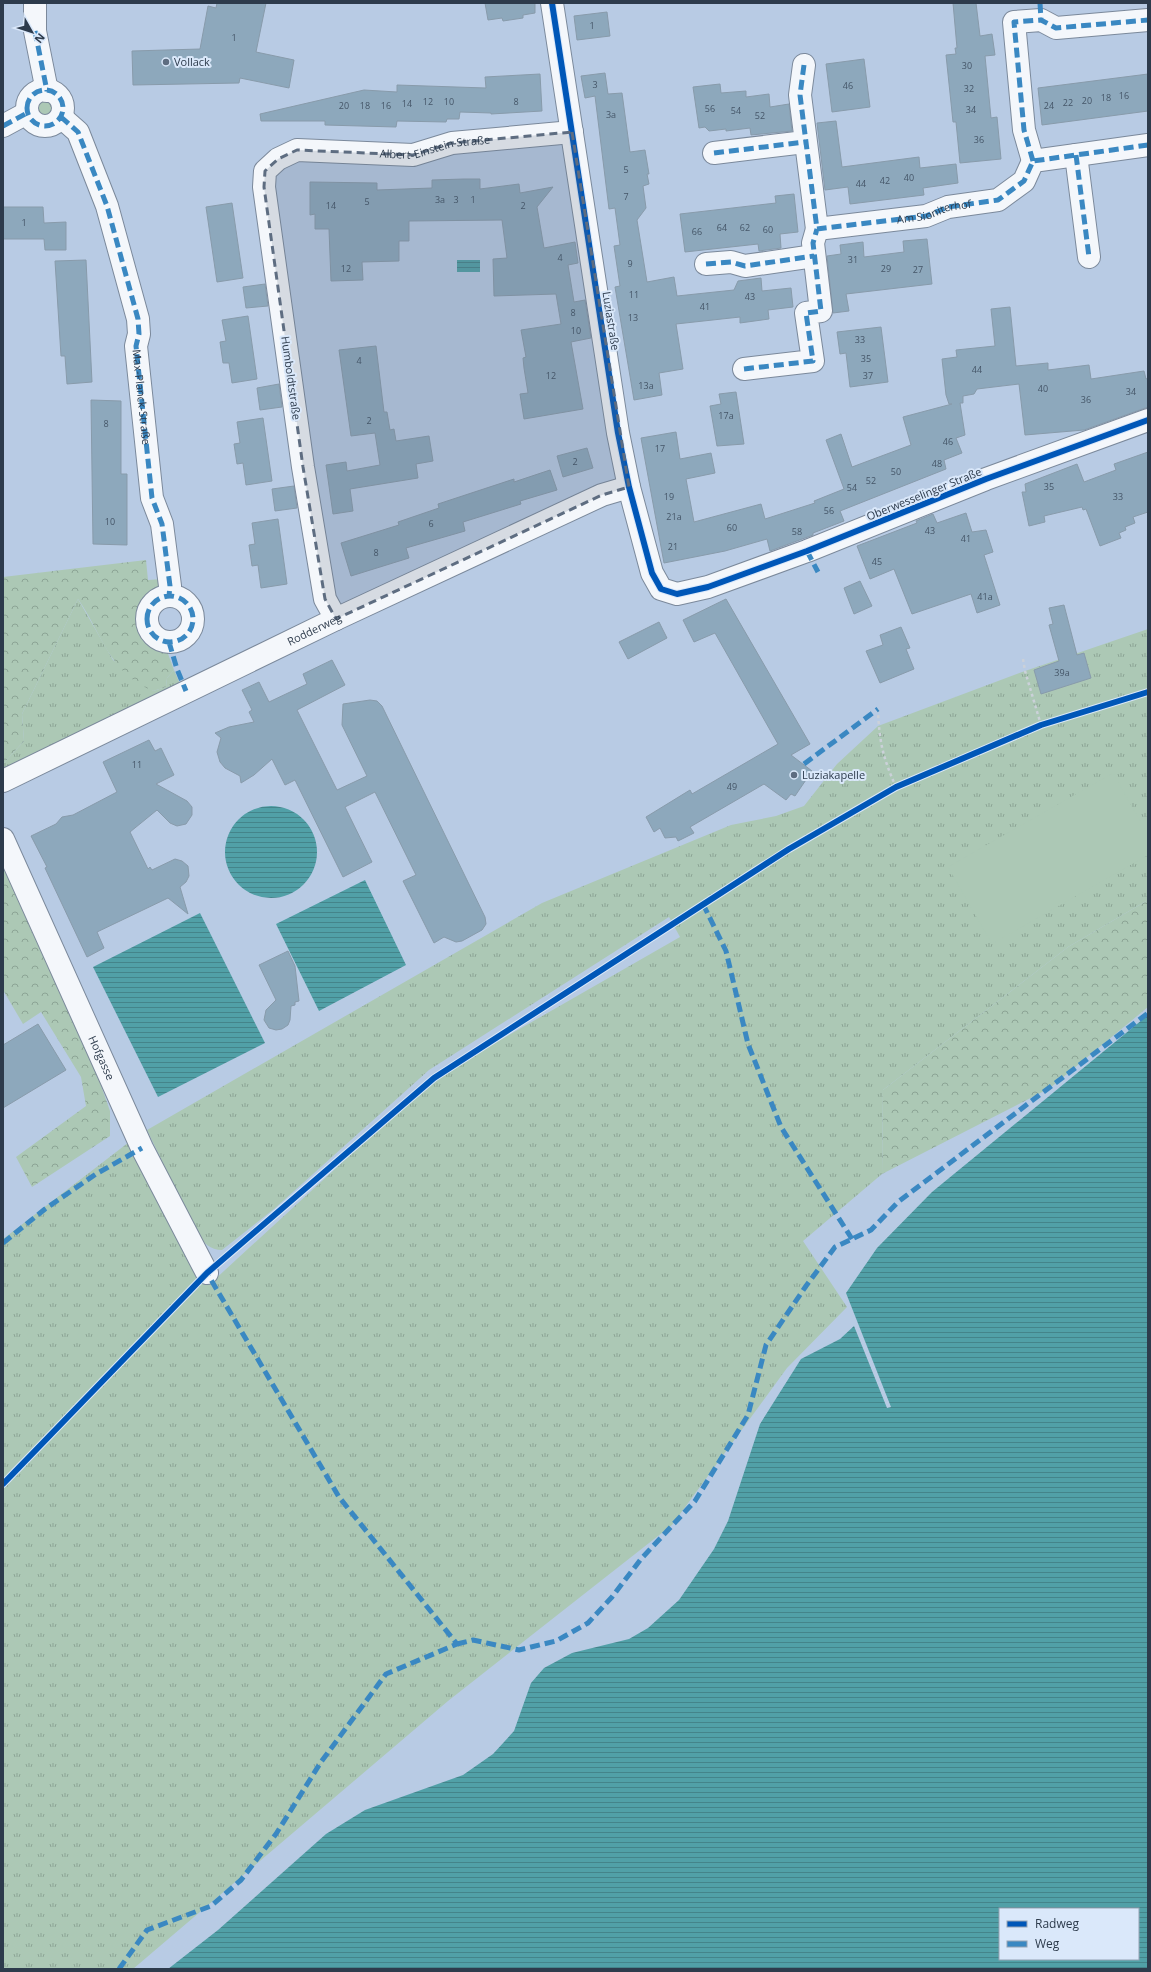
<svg xmlns="http://www.w3.org/2000/svg" width="1151" height="1972" viewBox="0 0 1151 1972" font-family="'Open Sans',sans-serif">
<style>
.grass{fill:url(#grass-tufts)}
.forest{fill:url(#forest-crowns)}
.pitch{fill:#acc8b5}
.water{fill:url(#water-rules);fill-rule:evenodd}
.building{fill:#8da8bc;stroke:#889bab}
.lines{fill:none;stroke-linecap:round;stroke-linejoin:round}
.minor-casing{stroke:#7b899b;stroke-width:24}
.path{stroke:#cbd1d9;stroke-width:2.5;stroke-dasharray:3 3;stroke-linecap:butt}
.minor{stroke:#f4f7fb;stroke-width:22}
.quiet{stroke:#3a88c2;stroke-width:5;stroke-dasharray:10 5;stroke-linecap:butt}
.cycleway-casing{stroke:#dae8fa;stroke-width:8}
.cycleway{stroke:#0057b8;stroke-width:6}
.marked{fill:#5e6d81;fill-opacity:0.2;stroke:#5e6d81;stroke-width:3;stroke-dasharray:8 5;stroke-linejoin:round}
.poi-dot{fill:#5e6d81;stroke:#dae8fa;stroke-width:1.5}
.labels{text-anchor:middle;stroke-width:4;stroke-linejoin:round;paint-order:stroke}
.number-label{font-size:9px;fill:#455668}
.poi-label{font-size:11px;fill:#2d3b4c;stroke:#dae8fa;text-anchor:start}
.street-label{font-size:11px;fill:#2d3b4c;stroke:#dae8fa}
</style>
<defs>
<pattern id="grass-tufts" width="24" height="20" patternUnits="userSpaceOnUse"><rect width="24" height="20" fill="#acc8b5"/><path d="M3 7l-1-3M5 7V3M7 7l1-3M15 17l-1-3M17 17v-4M19 17l1-3" fill="none" stroke="#8ca495"/></pattern>
<pattern id="forest-crowns" width="20" height="18" patternUnits="userSpaceOnUse"><rect width="20" height="18" fill="#acc8b5"/><path d="M2 6a3 3 0 1 1 6 0M12 15a3 3 0 1 1 6 0" fill="none" stroke="#8ca495"/></pattern>
<pattern id="water-rules" width="6" height="5" patternUnits="userSpaceOnUse"><rect width="6" height="5" fill="#51a0a7"/><path d="M0 2.5h6" fill="none" stroke="#44848a"/></pattern>
</defs>
<rect width="100%" height="100%" fill="#b8cbe4"/>
<path class="grass" d="M33 109a11 11 0 1 1 22 0a11 11 0 1 1-22 0Z
M 78,599 L 113,660 L 153,691 L 166,687 L 167,678 L 174,670 L 180,684 L 3,772 L 3,764 L 24,741 L 22,714 Z
M 1148,629 L 1148,900 L 1068,947 L 883,1090 L 882,1174 L 803,1241 L 847,1307 L 787,1368 L 672,1525 L 448,1701 L 133,1969 L 3,1969 L 3,1239 L 133,1139 L 212,1282 L 434,1078 L 680,937 L 669,917 L 429,1070 L 274,1209 L 222,1250 C 210,1250 204,1243 197,1234 L 147,1130 L 542,903 L 731,825 L 776,816 L 804,806 L 837,764 L 878,726 L 1025,671 Z"/>
<path class="forest" d="M 146,560 L 148,580 L 162,579 L 160,587 C 154,592 147,596 142,604 C 129,625 147,646 167,651 L 174,670 L 167,678 L 166,687 L 153,691 C 108,672 103,635 78,599 L 22,714 L 24,741 L 3,764 L 3,577 Z
M 3,860 L 97,1074 L 110,1111 L 110,1136 L 32,1187 L 16,1157 L 86,1106 L 81,1077 L 41,1012 L 23,1024 L 3,990 Z
M 1148,900 L 1148,1007 L 1050,1088 L 882,1174 L 883,1090 L 1068,947 Z"/>
<path class="pitch" d="M 1113,773 L 1148,835 L 1148,855 L 992,944 L 948,867 Z"/>
<path class="water" d="M 457,260 L 480,260 L 480,272 L 457,272 Z
M225 852a46 46 0 1 1 92 0a46 46 0 1 1-92 0Z
M 365,880 L 406,965 L 319,1011 L 276,924 Z
M 200,913 L 265,1043 L 158,1097 L 93,967 Z
M 1148,1015 L 1148,1969 L 168,1969 L 218,1930 L 326,1834 L 365,1810 L 463,1775 L 493,1754 L 514,1731 L 531,1683 L 544,1668 L 572,1653 L 629,1639 L 648,1628 L 679,1600 L 714,1549 L 728,1521 L 760,1424 L 801,1359 L 840,1339 L 854,1326 L 887,1408 L 891,1407 L 846,1293 L 877,1248 L 932,1192 ZM 1000,1909 L 1138,1909 L 1138,1959 L 1000,1959 Z"/>
<path class="building" d="M 217,3 L 266,3 L 256,52 L 294,60 L 289,88 L 240,78 L 239,83 L 133,85 L 132,51 L 200,49 L 208,6 L 216,8 Z
M 485,3 L 535,3 L 535,13 L 523,15 L 523,18 L 503,21 L 502,18 L 488,20 Z
M 953,3 L 976,3 L 980,36 L 992,34 L 995,55 L 985,56 L 991,118 L 997,117 L 1001,159 L 960,163 L 956,122 L 953,122 L 946,55 L 956,54 L 955,48 L 957,48 Z
M 607,12 L 610,36 L 577,40 L 574,16 Z
M 864,59 L 870,107 L 832,112 L 826,64 Z
M 605,73 L 608,94 L 622,93 L 630,152 L 645,150 L 649,174 L 647,174 L 649,184 L 643,186 L 646,208 L 637,220 L 647,282 L 674,277 L 677,296 L 734,290 L 738,281 L 761,278 L 762,291 L 791,288 L 793,307 L 768,310 L 769,319 L 740,323 L 740,317 L 676,324 L 683,369 L 659,373 L 662,395 L 634,400 L 615,287 L 620,286 L 614,246 L 620,245 L 615,208 L 609,209 L 595,96 L 585,98 L 581,76 Z
M 540,74 L 542,111 L 491,114 L 491,113 L 460,112 L 459,119 L 447,119 L 446,122 L 397,121 L 396,127 L 325,125 L 325,121 L 261,121 L 260,114 L 364,90 L 397,92 L 397,85 L 486,88 L 485,77 Z
M 1148,74 L 1148,111 L 1042,125 L 1038,88 Z
M 720,84 L 721,93 L 746,91 L 746,97 L 769,94 L 770,107 L 789,104 L 792,131 L 751,135 L 750,128 L 726,131 L 726,129 L 709,131 L 705,127 L 699,128 L 693,87 Z
M 836,121 L 842,167 L 919,157 L 920,168 L 956,164 L 958,183 L 923,188 L 924,195 L 850,204 L 848,187 L 825,190 L 817,123 Z
M 464,179 L 480,179 L 480,189 L 519,184 L 520,193 L 553,187 L 537,207 L 544,248 L 575,242 L 578,263 L 568,265 L 574,302 L 585,300 L 591,338 L 571,342 L 583,409 L 524,419 L 520,394 L 528,393 L 524,368 L 523,358 L 526,357 L 521,330 L 561,324 L 556,294 L 494,296 L 493,259 L 507,258 L 502,220 L 409,221 L 409,241 L 399,241 L 399,261 L 362,262 L 363,280 L 331,281 L 329,229 L 315,229 L 315,214 L 310,215 L 310,182 L 377,183 L 377,190 L 432,188 L 432,180 Z
M 794,194 L 798,232 L 780,234 L 781,248 L 759,251 L 758,244 L 685,252 L 680,214 L 776,203 L 775,196 Z
M 232,203 L 243,278 L 217,282 L 206,207 Z
M 3,207 L 43,207 L 44,223 L 66,222 L 66,250 L 45,250 L 44,239 L 3,239 Z
M 927,239 L 932,284 L 846,294 L 849,311 L 833,313 L 827,256 L 841,254 L 840,245 L 863,242 L 864,257 L 904,252 L 903,241 Z
M 86,260 L 92,382 L 67,384 L 65,356 L 61,356 L 55,261 Z
M 265,284 L 268,306 L 246,308 L 243,287 Z
M 1010,307 L 1016,366 L 1048,363 L 1048,370 L 1089,365 L 1091,379 L 1144,371 L 1146,379 L 1148,378 L 1148,407 L 1084,430 L 1025,435 L 1019,384 L 977,389 L 974,394 L 963,396 L 963,403 L 960,403 L 965,435 L 956,438 L 962,453 L 944,460 L 946,469 L 840,511 L 844,521 L 813,533 L 813,535 L 770,551 L 767,539 L 725,551 L 664,563 L 641,438 L 676,432 L 680,459 L 711,453 L 715,473 L 686,479 L 694,522 L 761,504 L 765,519 L 815,503 L 814,501 L 844,489 L 826,440 L 841,434 L 852,467 L 911,445 L 903,417 L 952,404 L 949,404 L 946,395 L 942,359 L 957,357 L 956,350 L 995,346 L 991,309 Z
M 248,316 L 257,379 L 232,383 L 229,363 L 223,363 L 220,342 L 226,341 L 222,320 Z
M 881,327 L 888,382 L 850,387 L 846,353 L 840,354 L 837,332 Z
M 376,346 L 384,412 L 387,412 L 390,430 L 394,429 L 396,441 L 429,436 L 433,461 L 416,464 L 418,478 L 350,489 L 353,511 L 333,514 L 326,465 L 346,462 L 347,471 L 380,465 L 375,433 L 351,436 L 339,350 Z
M 279,384 L 282,407 L 260,410 L 257,388 Z
M 736,392 L 744,444 L 717,446 L 710,406 L 721,404 L 719,394 Z
M 91,400 L 121,401 L 121,474 L 127,474 L 127,545 L 93,544 Z
M 263,418 L 272,481 L 246,485 L 243,463 L 237,464 L 234,444 L 240,443 L 237,422 Z
M 587,448 L 593,468 L 563,477 L 557,456 Z
M 1148,452 L 1148,512 L 1133,517 L 1135,523 L 1125,527 L 1126,530 L 1119,533 L 1121,538 L 1100,546 L 1086,509 L 1083,510 L 1082,507 L 1044,516 L 1045,522 L 1029,526 L 1022,492 L 1026,492 L 1025,484 L 1077,464 L 1084,482 L 1116,470 L 1114,464 Z
M 550,470 L 557,490 L 520,501 L 521,504 L 463,522 L 465,531 L 406,548 L 409,558 L 351,576 L 341,543 L 399,525 L 398,522 L 439,508 L 438,504 L 514,479 L 514,482 Z
M 294,486 L 297,508 L 275,511 L 272,489 Z
M 966,513 L 972,532 L 986,530 L 993,552 L 984,555 L 1000,605 L 977,613 L 971,594 L 912,614 L 894,569 L 870,579 L 857,546 L 917,523 L 916,521 L 933,514 L 937,523 Z
M 278,519 L 287,584 L 261,588 L 258,565 L 252,566 L 249,545 L 255,544 L 252,523 Z
M 860,581 L 872,606 L 854,614 L 844,588 Z
M 726,599 L 810,744 L 791,755 L 812,771 L 795,796 L 791,794 L 786,800 L 764,784 L 690,827 L 694,833 L 678,841 L 676,837 L 665,838 L 660,828 L 654,832 L 646,817 L 690,790 L 692,794 L 778,744 L 715,633 L 694,642 L 683,620 Z
M 1064,605 L 1077,655 L 1084,653 L 1091,678 L 1041,694 L 1034,670 L 1059,661 L 1049,625 L 1053,624 L 1049,608 Z
M 659,622 L 667,638 L 628,659 L 619,642 Z
M 901,627 L 910,648 L 906,649 L 914,669 L 880,683 L 866,651 L 883,645 L 880,635 Z
M 332,660 L 345,685 L 297,710 L 337,790 L 367,776 L 342,725 L 343,704 L 370,700 L 377,701 L 382,706 L 485,917 L 486,924 L 482,930 L 462,941 L 456,942 L 444,937 L 434,943 L 403,881 L 416,875 L 375,792 L 345,807 L 372,862 L 343,877 L 295,780 L 285,785 L 272,759 L 254,775 L 241,783 L 240,776 L 225,768 L 220,762 L 217,752 L 221,738 L 215,733 L 229,727 L 254,722 L 249,712 L 252,710 L 242,690 L 259,682 L 269,702 L 307,684 L 303,674 Z
M 149,740 L 155,751 L 161,748 L 174,775 L 156,784 L 187,801 L 192,807 L 192,815 L 186,824 L 177,826 L 170,823 L 157,810 L 130,832 L 148,869 L 150,867 L 152,870 L 175,859 L 182,861 L 188,866 L 189,876 L 186,882 L 180,887 L 188,914 L 168,898 L 97,932 L 104,948 L 87,957 L 45,868 L 47,867 L 31,836 L 56,824 L 62,817 L 73,815 L 117,792 L 103,762 Z
M 288,951 L 295,966 L 299,1001 L 295,1002 L 295,1005 L 291,1006 L 290,1020 L 288,1025 L 282,1029 L 276,1030 L 269,1028 L 264,1020 L 266,1010 L 276,1000 L 259,965 Z
M 38,1024 L 66,1070 L 3,1108 L 3,1045 Z"/>
<g class="lines">
<g class="minor-casing">
<g id="minor">
<path d="M 35,3 L 35,31 L 47,91"/>
<path d="M 552,3 L 618,433 L 629,487 L 652,573 L 661,589 L 677,594 L 708,587 L 807,551 L 986,479 L 1148,420"/>
<path id="s1" d="M 804,65 L 800,95 L 817,229 L 926,216 L 948,207 L 998,200 L 1024,181 L 1033,161 L 1148,145"/>
<circle cx="45" cy="108" r="18"/>
<path id="s2" d="M 61,117 L 78,132 L 107,206 L 138,319 L 139,334 L 136,346 L 152,498 L 162,524 L 170,586 L 169,596"/>
<path d="M 3,126 L 27,113"/>
<path d="M 714,153 L 805,142"/>
<path d="M 1076,155 L 1089,257"/>
<path d="M 1033,161 L 1024,130 L 1014,22 L 1041,20 L 1056,28 L 1148,20"/>
<path d="M 706,264 L 731,262 L 745,266 L 814,256"/>
<path d="M 744,369 L 813,361 L 806,313 L 821,311 L 813,243 L 817,229"/>
<circle cx="170" cy="619" r="23"/>
<path id="s3" d="M 336,619 L 325,599 L 303,467 L 264,187 L 265,171 L 278,159 L 297,150 L 413,155 L 452,143 L 572,132"/>
<path id="s4" d="M 3,781 L 336,619 L 602,495 L 629,487"/>
<path id="s5" d="M 3,839 L 142,1148 L 207,1273"/>
</g>
</g>
<path class="path" d="M 1023,659 L 1025,671 L 1041,725
M 878,709 C 879,741 883,758 896,787"/>
<use href="#minor" class="minor"/>
<path class="quiet" d="M 1040,3 L 1041,20
M 35,31 L 47,91
M 804,65 L 800,95 L 817,229 L 926,216 L 948,207 L 998,200 L 1024,181 L 1033,161 L 1148,145
M27 108a18 18 0 1 1 36 0a18 18 0 1 1-36 0Z
M 61,117 L 78,132 L 107,206 L 138,319 L 139,334 L 136,346 L 152,498 L 162,524 L 170,586 L 169,596
M 3,126 L 27,113
M 714,153 L 805,142
M 1076,155 L 1089,257
M 1033,161 L 1024,130 L 1014,22 L 1041,20 L 1056,28 L 1148,20
M 706,264 L 731,262 L 745,266 L 814,256
M 744,369 L 813,361 L 806,313 L 821,311 L 813,243 L 817,229
M 807,551 L 818,572
M147 619a23 23 0 1 1 46 0a23 23 0 1 1-46 0Z
M 169,642 L 177,669 L 186,691
M 804,764 L 878,709
M 703,904 L 726,951 L 748,1044 L 781,1127 L 852,1239
M 3,1243 L 45,1209 L 96,1174 L 142,1148
M 457,1644 L 473,1640 L 519,1650 L 556,1641 L 588,1623 L 612,1597 L 641,1559 L 695,1501 L 748,1415 L 766,1345 L 806,1286 L 835,1247 L 871,1230 L 898,1202 L 1148,1013
M 119,1969 L 147,1930 L 211,1906 L 241,1880 L 276,1834 L 321,1762 L 386,1674 L 457,1644 L 339,1497 L 207,1273"/>
<g class="cycleway-casing">
<path id="cycleway" d="M 552,3 L 618,433 L 629,487 L 652,573 L 661,589 L 677,594 L 708,587 L 807,551 L 986,479 L 1148,420
M 3,1484 L 207,1273 L 434,1078 L 789,849 L 896,787 L 1041,725 L 1148,692"/>
</g>
<use href="#cycleway" class="cycleway"/>
</g>
<path class="marked" d="M 572,132 L 629,487 L 602,495 L 336,619 L 325,599 L 303,467 L 264,187 L 265,171 L 278,159 L 297,150 L 413,155 L 452,143 Z"/>
<g class="poi-dot">
<circle cx="166" cy="62" r="4"/>
<circle cx="794" cy="775" r="4"/>
</g>
<g class="labels">
<g class="number-label">
<text x="592" y="29">1</text>
<text x="234" y="41">1</text>
<text x="967" y="69">30</text>
<text x="595" y="88">3</text>
<text x="848" y="89">46</text>
<text x="969" y="92">32</text>
<text x="1124" y="99">16</text>
<text x="1106" y="101">18</text>
<text x="1087" y="104">20</text>
<text x="428" y="105">12</text>
<text x="449" y="105">10</text>
<text x="516" y="105">8</text>
<text x="1068" y="106">22</text>
<text x="407" y="107">14</text>
<text x="344" y="109">20</text>
<text x="365" y="109">18</text>
<text x="386" y="109">16</text>
<text x="1049" y="109">24</text>
<text x="710" y="112">56</text>
<text x="971" y="113">34</text>
<text x="736" y="114">54</text>
<text x="611" y="118">3a</text>
<text x="760" y="119">52</text>
<text x="979" y="143">36</text>
<text x="626" y="173">5</text>
<text x="909" y="181">40</text>
<text x="885" y="184">42</text>
<text x="861" y="187">44</text>
<text x="626" y="200">7</text>
<text x="440" y="203">3a</text>
<text x="456" y="203">3</text>
<text x="473" y="203">1</text>
<text x="367" y="205">5</text>
<text x="331" y="209">14</text>
<text x="523" y="209">2</text>
<text x="24" y="226">1</text>
<text x="722" y="231">64</text>
<text x="745" y="231">62</text>
<text x="768" y="233">60</text>
<text x="697" y="235">66</text>
<text x="560" y="261">4</text>
<text x="853" y="263">31</text>
<text x="630" y="267">9</text>
<text x="346" y="272">12</text>
<text x="886" y="272">29</text>
<text x="918" y="273">27</text>
<text x="634" y="298">11</text>
<text x="750" y="300">43</text>
<text x="705" y="310">41</text>
<text x="573" y="316">8</text>
<text x="633" y="321">13</text>
<text x="576" y="334">10</text>
<text x="860" y="343">33</text>
<text x="866" y="362">35</text>
<text x="359" y="364">4</text>
<text x="977" y="373">44</text>
<text x="551" y="379">12</text>
<text x="868" y="379">37</text>
<text x="646" y="389">13a</text>
<text x="1043" y="392">40</text>
<text x="1131" y="395">34</text>
<text x="1086" y="403">36</text>
<text x="726" y="419">17a</text>
<text x="369" y="424">2</text>
<text x="106" y="427">8</text>
<text x="948" y="445">46</text>
<text x="660" y="452">17</text>
<text x="575" y="465">2</text>
<text x="937" y="467">48</text>
<text x="896" y="475">50</text>
<text x="871" y="484">52</text>
<text x="1049" y="490">35</text>
<text x="852" y="491">54</text>
<text x="669" y="500">19</text>
<text x="1118" y="500">33</text>
<text x="829" y="514">56</text>
<text x="674" y="520">21a</text>
<text x="110" y="525">10</text>
<text x="431" y="527">6</text>
<text x="732" y="531">60</text>
<text x="930" y="534">43</text>
<text x="797" y="535">58</text>
<text x="966" y="542">41</text>
<text x="673" y="550">21</text>
<text x="376" y="556">8</text>
<text x="877" y="565">45</text>
<text x="985" y="600">41a</text>
<text x="1062" y="676">39a</text>
<text x="137" y="768">11</text>
<text x="732" y="790">49</text>
</g>
<g class="poi-label">
<text x="174" y="66">Vollack</text>
<text x="802" y="779">Luziakapelle</text>
</g>
<g class="street-label">
<text dy="4" stroke="none"><textPath href="#s3" startOffset="633">Albert-Einstein-Straße</textPath></text>
<text dy="4" stroke="none"><textPath href="#s1" startOffset="284">Am Sioniterhof</textPath></text>
<text transform="translate(611 321) rotate(81)" y="4">Luziastraße</text>
<text transform="translate(291 378) rotate(82)" y="4">Humboldtstraße</text>
<text dy="4" stroke="none"><textPath href="#s2" startOffset="298">Max-Planck-Straße</textPath></text>
<text transform="translate(924 494) rotate(-22)" y="4">Oberwesselinger Straße</text>
<text dy="4" stroke="none"><textPath href="#s4" startOffset="346">Rodderweg</textPath></text>
<text dy="4" stroke="none"><textPath href="#s5" startOffset="240">Hofgasse</textPath></text>
</g>
</g>
<rect width="1151" height="1972" fill="none" stroke="#2d3b4c" stroke-width="8"/>
<rect x="999" y="1908" width="140" height="52" fill="#dae8fa" stroke="#95a3b4"/>
<rect x="1007" y="1921" width="20" height="6" fill="#0057b8" stroke="#95a3b4"/>
<text x="1035" y="1928" font-size="12" fill="#2d3b4c">Radweg</text>
<rect x="1007" y="1941" width="20" height="6" fill="#3a88c2" stroke="#95a3b4"/>
<text x="1035" y="1948" font-size="12" fill="#2d3b4c">Weg</text>
<g transform="translate(32 32) rotate(129)" stroke="#dae8fa" stroke-width="3" paint-order="stroke">
<path d="M0-3L7 15L0 10L-7 15Z" fill="#2d3b4c"/>
<text y="-6" font-size="11" font-weight="bold" text-anchor="middle" fill="#2d3b4c">N</text>
</g>
</svg>
